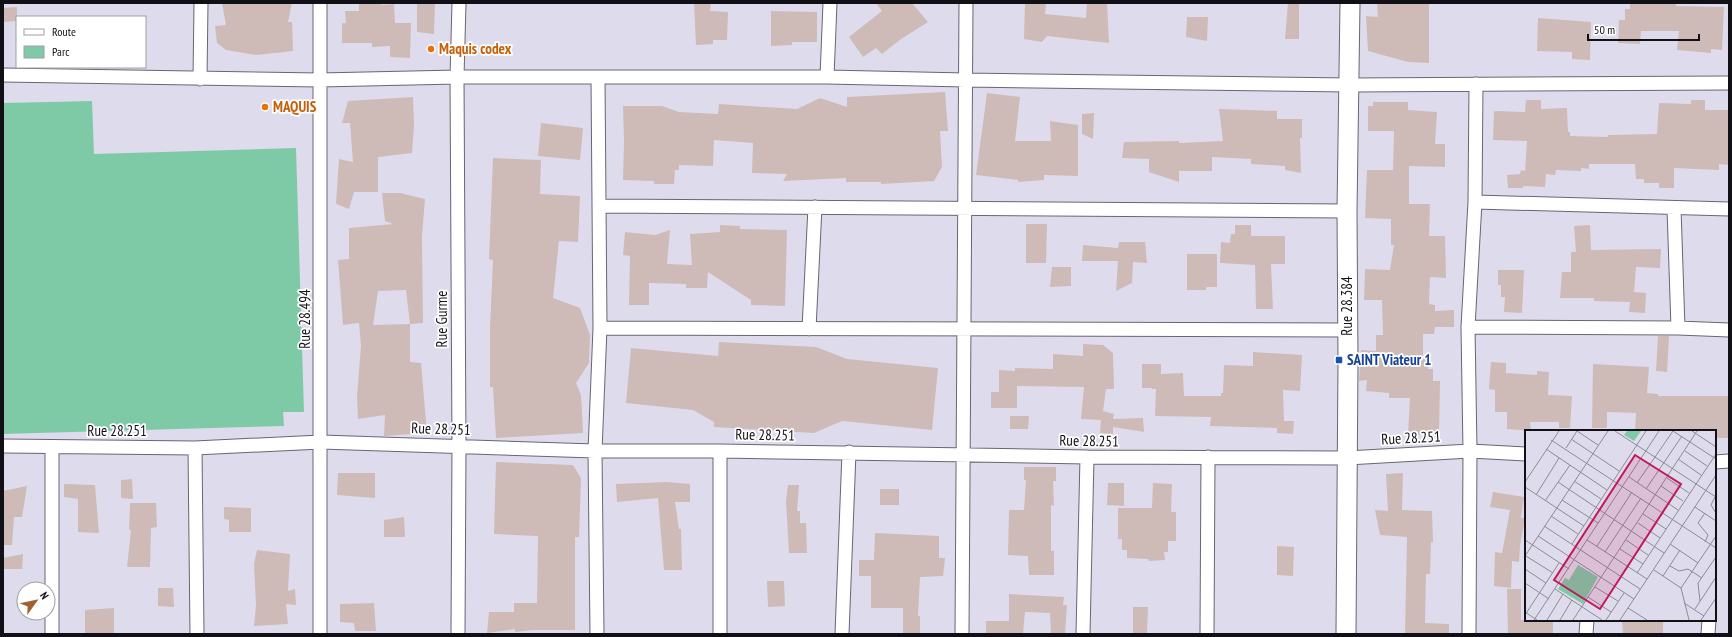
<svg xmlns="http://www.w3.org/2000/svg" width="1732" height="637" viewBox="0 0 1732 637" font-family="'PT Sans Narrow',sans-serif">
<style>
.green{fill:#7fcaa6}
.building{fill:#cebbb8;fill-rule:evenodd}
.lines{fill:none;stroke-linecap:round;stroke-linejoin:round}
.street-casing{stroke:#686574;stroke-width:15}
.secondary-casing{stroke:#686574;stroke-width:21}
.street{stroke:#fff;stroke-width:13}
.secondary{stroke:#fff;stroke-width:19}
.food-dot{fill:#e8710a;stroke:#fff;stroke-width:1.5}
.transit-dot{fill:#1a4fb4;stroke:#fff;stroke-width:1.5}
.labels{text-anchor:middle;stroke-width:3.5;stroke-linejoin:round;paint-order:stroke}
.food-label{font-size:15px;font-weight:bold;fill:#c56008;stroke:#fff;text-anchor:start}
.street-label{font-size:15px;fill:#111016;stroke:#fff}
.transit-label{font-size:15px;font-weight:bold;fill:#164399;stroke:#fff;text-anchor:start}
.inset-road{fill:none;stroke:#8c8a96;stroke-width:1}
.view{fill:#c2185b;fill-opacity:0.15;stroke:#c2185b;stroke-width:2}
.inset-edge{fill:none;stroke:#111016;stroke-width:2}
</style>
<rect width="100%" height="100%" fill="#dedcec"/>
<path class="green" d="M 92,101 L 94,154 L 296,148 L 304,412 L 283,412 L 284,426 L 3,434 L 3,103 Z"/>
<path class="building" d="M 222,3 L 292,3 L 288,22 L 292,22 L 293,51 L 256,55 L 226,50 L 217,43 L 215,26 L 226,25 Z
M 359,3 L 381,3 L 381,5 L 394,4 L 395,23 L 411,23 L 410,58 L 390,57 L 390,46 L 372,47 L 372,43 L 342,43 L 342,23 L 346,23 L 345,11 L 359,11 Z
M 417,3 L 435,3 L 434,34 L 417,32 Z
M 694,3 L 711,3 L 710,11 L 728,12 L 727,40 L 713,40 L 713,44 L 696,45 Z
M 876,3 L 912,3 L 928,22 L 901,39 L 882,54 L 876,48 L 863,57 L 849,37 L 882,11 Z
M 1025,3 L 1046,3 L 1045,14 L 1086,18 L 1087,3 L 1107,3 L 1109,43 L 1047,36 L 1042,42 L 1024,39 Z
M 1288,3 L 1299,3 L 1299,39 L 1285,39 Z
M 1377,3 L 1429,3 L 1429,63 L 1408,62 L 1368,51 L 1366,16 L 1378,17 Z
M 1630,3 L 1676,3 L 1676,6 L 1724,7 L 1722,50 L 1711,49 L 1711,53 L 1677,50 L 1679,31 L 1641,31 L 1640,44 L 1618,43 L 1619,20 L 1625,20 L 1625,9 L 1630,9 Z
M 17,7 L 17,21 L 3,22 L 3,8 Z
M 771,11 L 817,12 L 817,42 L 792,42 L 792,45 L 771,46 Z
M 1187,17 L 1208,17 L 1207,41 L 1186,37 Z
M 1538,18 L 1591,22 L 1590,60 L 1572,59 L 1572,52 L 1537,51 Z
M 945,92 L 948,131 L 940,131 L 942,167 L 934,181 L 881,184 L 881,182 L 846,182 L 846,178 L 783,181 L 787,174 L 752,173 L 753,143 L 714,140 L 713,166 L 679,165 L 679,170 L 675,170 L 674,184 L 654,184 L 654,181 L 623,180 L 624,141 L 623,106 L 662,106 L 679,112 L 718,114 L 719,104 L 797,109 L 820,98 L 847,107 L 847,97 Z
M 987,93 L 1020,97 L 1015,141 L 1051,141 L 1050,121 L 1078,125 L 1078,176 L 1044,175 L 1044,180 L 1018,182 L 1018,180 L 976,175 Z
M 413,97 L 414,125 L 412,153 L 378,157 L 378,192 L 354,192 L 349,209 L 336,204 L 339,159 L 353,162 L 350,123 L 342,123 L 348,101 Z
M 1526,100 L 1541,100 L 1541,109 L 1567,108 L 1568,132 L 1570,132 L 1570,136 L 1608,137 L 1608,135 L 1657,134 L 1659,103 L 1691,104 L 1691,100 L 1705,100 L 1705,110 L 1729,110 L 1729,165 L 1719,164 L 1719,170 L 1674,168 L 1674,188 L 1659,188 L 1659,183 L 1644,183 L 1644,179 L 1636,179 L 1635,164 L 1589,164 L 1589,169 L 1581,168 L 1581,171 L 1556,170 L 1555,175 L 1546,174 L 1545,187 L 1523,186 L 1523,188 L 1508,188 L 1507,175 L 1520,174 L 1521,170 L 1525,171 L 1527,141 L 1493,140 L 1494,111 L 1525,112 Z
M 1373,102 L 1408,102 L 1408,110 L 1437,112 L 1435,144 L 1445,144 L 1445,167 L 1409,166 L 1409,204 L 1430,204 L 1429,236 L 1445,236 L 1446,278 L 1430,277 L 1429,304 L 1435,305 L 1435,311 L 1454,310 L 1454,327 L 1435,327 L 1434,334 L 1423,334 L 1423,359 L 1428,359 L 1428,369 L 1433,369 L 1433,381 L 1440,381 L 1439,436 L 1408,434 L 1410,398 L 1389,398 L 1389,393 L 1366,391 L 1367,380 L 1359,381 L 1361,350 L 1376,351 L 1376,335 L 1383,335 L 1382,300 L 1364,300 L 1365,269 L 1390,270 L 1394,245 L 1391,245 L 1391,219 L 1365,218 L 1367,170 L 1393,170 L 1394,131 L 1368,131 L 1368,106 L 1373,106 Z
M 1219,109 L 1277,111 L 1277,119 L 1302,119 L 1302,138 L 1300,138 L 1301,173 L 1285,170 L 1285,166 L 1251,164 L 1251,159 L 1212,157 L 1212,171 L 1179,171 L 1179,182 L 1149,172 L 1149,159 L 1122,158 L 1124,142 L 1179,141 L 1179,143 L 1223,141 Z
M 1094,113 L 1093,139 L 1082,134 L 1082,114 Z
M 541,123 L 583,128 L 580,160 L 538,156 Z
M 493,158 L 541,160 L 540,194 L 580,196 L 578,242 L 559,241 L 553,298 L 580,308 L 590,335 L 589,363 L 576,383 L 581,395 L 583,433 L 496,438 L 493,387 L 490,387 L 490,328 L 493,260 L 489,259 Z
M 382,193 L 400,193 L 425,199 L 422,236 L 423,323 L 410,324 L 410,362 L 421,363 L 427,433 L 384,436 L 385,415 L 358,419 L 357,396 L 361,346 L 359,323 L 343,325 L 338,260 L 349,259 L 349,228 L 393,224 L 385,221 ZM 406,290 L 410,324 L 373,325 L 378,291 Z
M 1026,224 L 1047,224 L 1046,263 L 1026,263 Z
M 720,225 L 740,226 L 740,229 L 787,230 L 785,306 L 751,305 L 751,300 L 708,272 L 707,288 L 686,288 L 686,284 L 649,283 L 649,305 L 629,305 L 630,256 L 623,255 L 625,232 L 655,235 L 670,230 L 667,264 L 692,265 L 690,234 L 720,232 Z
M 1235,225 L 1251,225 L 1251,236 L 1285,236 L 1285,264 L 1271,264 L 1273,309 L 1256,309 L 1255,265 L 1220,263 L 1221,242 L 1230,243 L 1231,234 L 1235,234 Z
M 1590,225 L 1591,250 L 1661,249 L 1660,268 L 1636,267 L 1634,292 L 1646,293 L 1645,313 L 1629,312 L 1630,302 L 1594,301 L 1594,298 L 1560,298 L 1562,272 L 1571,272 L 1571,252 L 1576,252 L 1574,226 Z
M 1119,242 L 1145,242 L 1147,263 L 1133,262 L 1132,283 L 1116,291 L 1118,261 L 1082,261 L 1083,245 L 1118,248 Z
M 1187,254 L 1217,254 L 1217,287 L 1206,287 L 1206,290 L 1187,290 Z
M 1052,267 L 1071,267 L 1071,286 L 1050,287 Z
M 1498,270 L 1524,270 L 1522,313 L 1504,312 L 1505,297 L 1501,297 L 1501,285 L 1498,285 Z
M 1658,336 L 1669,336 L 1667,372 L 1656,371 Z
M 719,342 L 816,347 L 847,359 L 938,368 L 932,430 L 842,421 L 814,433 L 714,427 L 714,422 L 693,410 L 626,403 L 631,348 L 718,356 Z
M 1083,344 L 1103,345 L 1113,353 L 1114,389 L 1106,389 L 1103,411 L 1114,414 L 1113,419 L 1143,418 L 1144,432 L 1113,427 L 1113,434 L 1100,433 L 1101,420 L 1081,419 L 1084,387 L 1017,386 L 1017,408 L 991,408 L 991,392 L 999,392 L 999,370 L 1015,371 L 1015,368 L 1053,369 L 1053,354 L 1083,356 Z
M 1253,352 L 1302,355 L 1300,391 L 1283,390 L 1284,421 L 1294,421 L 1293,434 L 1277,433 L 1277,428 L 1210,426 L 1211,417 L 1155,416 L 1156,389 L 1152,389 L 1152,388 L 1142,388 L 1142,364 L 1161,364 L 1161,374 L 1183,373 L 1184,396 L 1221,396 L 1221,393 L 1223,393 L 1224,365 L 1253,366 Z
M 1491,362 L 1506,363 L 1506,373 L 1537,375 L 1537,371 L 1549,372 L 1548,395 L 1572,396 L 1570,428 L 1559,428 L 1559,422 L 1530,422 L 1531,431 L 1507,429 L 1507,412 L 1495,412 L 1495,390 L 1489,389 Z
M 1593,364 L 1649,367 L 1647,393 L 1658,394 L 1658,396 L 1729,396 L 1728,438 L 1715,438 L 1715,431 L 1635,431 L 1636,413 L 1607,412 L 1607,428 L 1592,428 Z
M 1010,416 L 1029,416 L 1028,429 L 1010,429 Z
M 496,462 L 573,465 L 581,478 L 579,537 L 575,537 L 575,630 L 532,630 L 515,632 L 515,629 L 487,633 L 489,612 L 514,612 L 514,603 L 537,603 L 538,536 L 494,534 Z
M 1024,467 L 1056,467 L 1056,481 L 1053,481 L 1054,506 L 1051,505 L 1051,551 L 1054,551 L 1054,575 L 1029,575 L 1028,556 L 1008,555 L 1009,510 L 1024,510 L 1026,480 L 1024,480 Z
M 338,473 L 375,473 L 375,498 L 337,495 Z
M 1403,473 L 1402,510 L 1432,511 L 1433,542 L 1431,542 L 1430,574 L 1426,574 L 1425,623 L 1449,624 L 1449,634 L 1405,634 L 1407,537 L 1380,535 L 1375,510 L 1388,511 L 1386,474 Z
M 132,479 L 133,499 L 121,498 L 121,480 Z
M 667,482 L 690,484 L 690,502 L 675,502 L 679,529 L 681,529 L 682,570 L 664,570 L 658,498 L 617,502 L 616,484 Z
M 1108,483 L 1124,483 L 1124,506 L 1107,505 Z
M 1153,483 L 1172,484 L 1171,512 L 1176,512 L 1176,541 L 1168,541 L 1168,552 L 1164,552 L 1165,560 L 1149,561 L 1148,559 L 1127,558 L 1127,550 L 1122,550 L 1122,539 L 1118,539 L 1118,508 L 1152,508 Z
M 64,484 L 95,485 L 99,533 L 78,532 L 78,499 L 64,497 Z
M 788,485 L 799,485 L 797,511 L 800,511 L 800,523 L 806,523 L 807,553 L 789,553 L 786,501 Z
M 27,486 L 22,517 L 14,517 L 12,545 L 3,545 L 3,491 Z
M 880,489 L 899,489 L 899,505 L 880,505 Z
M 1493,492 L 1524,497 L 1521,518 L 1525,518 L 1520,546 L 1519,562 L 1512,561 L 1511,588 L 1494,586 L 1495,552 L 1502,553 L 1510,510 L 1490,507 Z
M 130,503 L 156,503 L 157,527 L 151,528 L 150,567 L 127,567 L 131,530 L 129,530 Z
M 224,507 L 251,508 L 251,532 L 229,532 L 229,520 L 224,519 Z
M 404,517 L 405,537 L 384,537 L 384,520 Z
M 875,533 L 939,536 L 939,558 L 945,558 L 943,576 L 920,577 L 918,616 L 920,616 L 920,634 L 903,634 L 903,608 L 871,608 L 871,576 L 859,576 L 859,560 L 874,560 Z
M 1277,546 L 1294,547 L 1293,576 L 1277,575 Z
M 257,550 L 290,554 L 288,591 L 295,589 L 296,605 L 286,604 L 288,624 L 254,626 L 256,605 L 254,564 Z
M 23,554 L 22,569 L 3,569 L 3,558 Z
M 767,581 L 784,581 L 785,606 L 768,607 Z
M 158,588 L 173,588 L 174,607 L 158,606 Z
M 1507,589 L 1521,589 L 1521,620 L 1553,620 L 1553,634 L 1508,634 Z
M 1009,594 L 1064,597 L 1063,605 L 1067,605 L 1065,634 L 1051,634 L 1050,613 L 1025,612 L 1023,634 L 986,634 L 986,621 L 1009,621 Z
M 374,603 L 376,631 L 355,631 L 354,623 L 340,622 L 340,604 Z
M 1133,607 L 1148,607 L 1147,634 L 1133,634 Z
M 114,608 L 114,634 L 85,634 L 85,610 Z
M 1622,620 L 1663,620 L 1663,634 L 1623,634 Z"/>
<g class="lines">
<g class="street-casing">
<path id="street" d="M 320,3 L 320,634
M 3,75 L 320,80 L 457,77 L 827,77 L 966,80 L 1350,85 L 1729,83
M 827,77 L 830,3
M 200,79 L 201,3
M 1475,202 L 1729,209
M 599,206 L 1347,211
M 1674,208 L 1678,328
M 1468,327 L 1678,328 L 1729,330
M 600,328 L 1347,330
M 809,329 L 815,207
M 3,446 L 195,448 L 321,442 L 595,451 L 720,451 L 1087,457 L 1347,458 L 1470,451 L 1526,454
M 195,448 L 197,634
M 1715,462 L 1729,461
M 52,634 L 52,447
M 458,634 L 459,446 L 457,77 L 459,3
M 597,634 L 595,451 L 600,328 L 598,78
M 720,634 L 720,451
M 842,634 L 849,452
M 962,634 L 966,3
M 1083,634 L 1087,457
M 1207,634 L 1208,457
M 1469,634 L 1470,451 L 1468,327 L 1475,202 L 1476,84
M 1586,634 L 1587,620
M 1708,634 L 1709,620"/>
</g>
<g class="secondary-casing">
<path id="secondary" d="M 1346,634 L 1348,362 L 1347,211 L 1350,3"/>
</g>
<use href="#street" class="street"/>
<use href="#secondary" class="secondary"/>
</g>
<g class="food-dot">
<circle cx="431" cy="49" r="4"/>
<circle cx="265" cy="107" r="4"/>
</g>
<rect class="transit-dot" x="1335" y="356" width="8" height="8" rx="2"/>
<g class="labels">
<g class="food-label">
<text x="439" y="54">Maquis codex</text>
<text x="273" y="112">MAQUIS</text>
</g>
<g class="street-label">
<text transform="translate(1347 306) rotate(-90)" y="5">Rue 28.384</text>
<text transform="translate(305 319) rotate(-90)" y="5">Rue 28.494</text>
<text transform="translate(442 319) rotate(-90)" y="5">Rue Gurme</text>
<text transform="translate(441 429) rotate(2)" y="5">Rue 28.251</text>
<text x="117" y="436">Rue 28.251</text>
<text transform="translate(765 435) rotate(1)" y="5">Rue 28.251</text>
<text transform="translate(1411 438) rotate(-3)" y="5">Rue 28.251</text>
<text transform="translate(1089 441) rotate(1)" y="5">Rue 28.251</text>
</g>
<g class="transit-label">
<text x="1347" y="365">SAINT Viateur 1</text>
</g>
</g>
<g transform="translate(1525 430)">
<rect width="191" height="191" fill="#dedcec"/>
<path d="M 102,1 L 116,1 L 109,11 L 99,5 ZM 53,135 L 73,147 L 58,174 L 33,159 L 40,148 L 44,150 Z" fill="#7fcaa6"/>
<path class="inset-road" d="M 52,1 L 73,15M 90,1 L 191,67M 148,1 L 191,29M 167,1 L 191,17M 46,9 L 94,41M 26,10 L 191,118M 41,18 L 52,1M 21,19 L 82,60M 160,21 L 182,36M 153,29 L 176,45M 104,47 L 153,80M 142,48 L 164,63M 49,51 L 76,69M 0,52 L 34,1M 33,52 L 139,123M 112,53 L 148,1M 136,56 L 158,71M 0,57 L 59,96M 121,59 L 157,6M 11,65 L 34,28M 191,65 L 186,75 L 191,83M 37,70 L 73,93M 20,71 L 45,35M 170,77 L 191,91M 180,83 L 173,93 L 183,105 L 180,112M 118,84 L 141,99M 26,86 L 53,104M 113,93 L 135,108M 19,96 L 115,159M 13,106 L 109,169M 0,110 L 44,139M 62,110 L 122,149M 101,110 L 123,125M 47,114 L 121,1M 145,114 L 173,133M 72,116 L 107,62M 95,119 L 118,134M 80,122 L 116,68M 0,126 L 83,1M 1,126 L 28,143M 145,136 L 154,141 L 163,139 L 177,148M 0,139 L 21,153M 129,140 L 156,158 L 164,190M 112,143 L 191,24M 138,146 L 155,120M 0,153 L 24,169M 70,157 L 93,171M 156,158 L 191,106M 30,159 L 77,190M 63,167 L 86,182M 175,171 L 173,153 L 191,127M 159,173 L 179,186M 103,178 L 122,190M 170,179 L 191,147M 0,182 L 12,190M 0,185 L 34,133M 9,190 L 134,1M 22,190 L 38,164M 35,190 L 47,170M 48,190 L 172,1M 81,190 L 99,163M 95,190 L 191,45M 176,190 L 191,168"/>
<path class="view" d="M 110,25 L 156,54 L 75,179 L 29,150 Z"/>
<rect width="191" height="191" class="inset-edge"/>
</g>
<rect width="1732" height="637" fill="none" stroke="#111016" stroke-width="8"/>
<rect x="16" y="16" width="130" height="52" fill="#ffffff" stroke="#a09fa2"/>
<rect x="24" y="29" width="20" height="6" fill="#ffffff" stroke="#a09fa2"/>
<text x="52" y="36" font-size="12" fill="#111016">Route</text>
<rect x="24" y="46" width="20" height="12" fill="#7fcaa6" stroke="#a09fa2"/>
<text x="52" y="56" font-size="12" fill="#111016">Parc</text>
<g transform="translate(36 601) rotate(57)"><circle r="19" fill="#ffffff" stroke="#a09fa2"/>
<path d="M0-3L7 15L0 10L-7 15Z" fill="#a46031"/>
<text y="-6" font-size="11" font-weight="bold" text-anchor="middle" fill="#111016">N</text>
</g>
<path d="M1588 34v6h111v-6" fill="none" stroke="#111016" stroke-width="2"/>
<text x="1594" y="34" font-size="12" fill="#111016" stroke="#ffffff" stroke-width="3" paint-order="stroke">50 m</text>
</svg>
